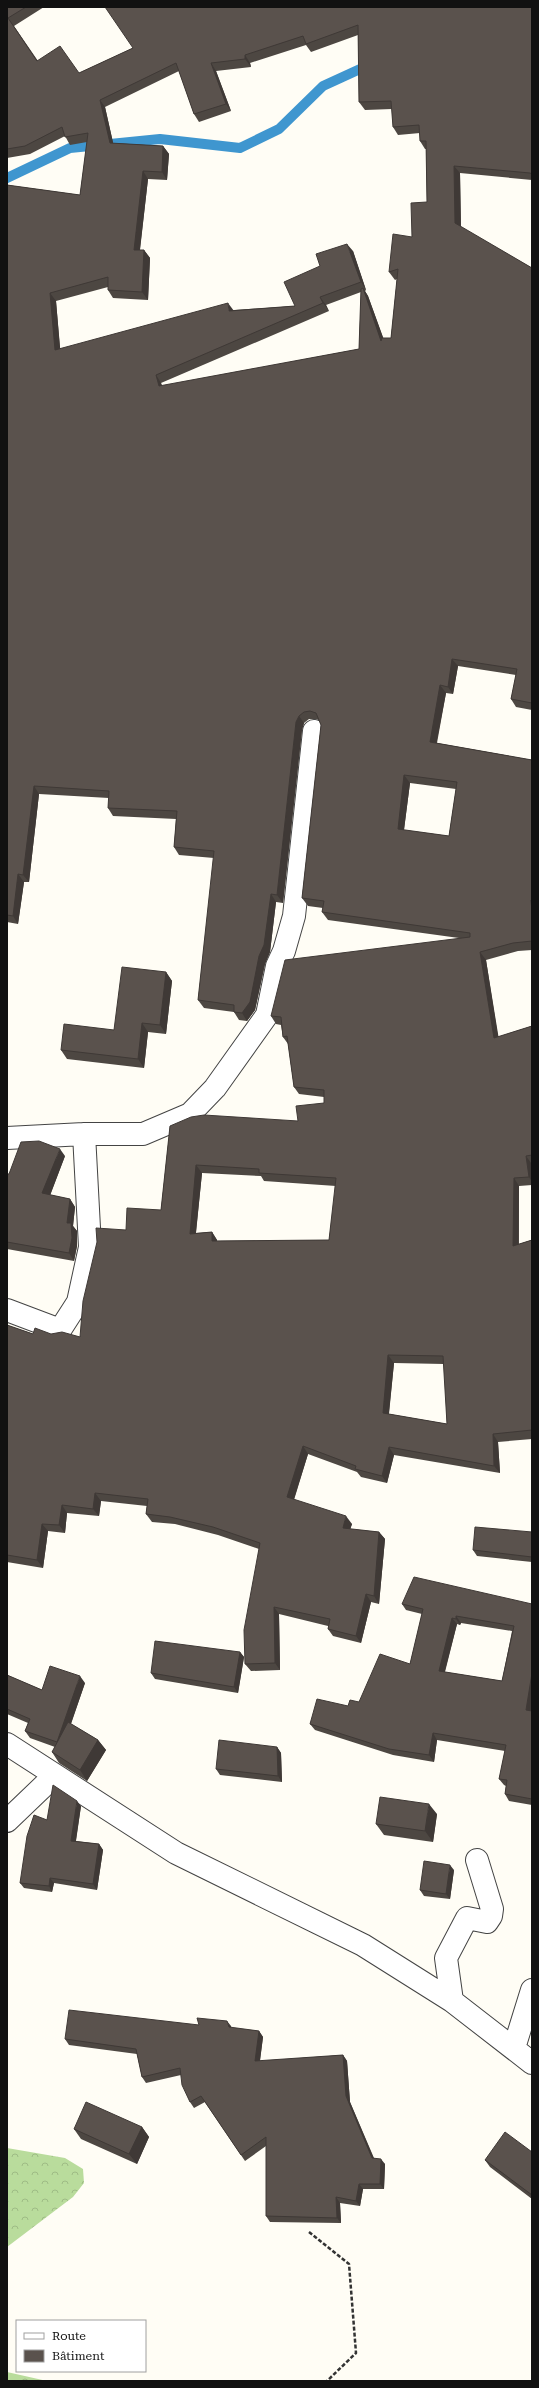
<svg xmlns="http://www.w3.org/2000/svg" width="539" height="2388" viewBox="0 0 539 2388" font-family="'Roboto Serif',serif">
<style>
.forest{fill:url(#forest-crowns)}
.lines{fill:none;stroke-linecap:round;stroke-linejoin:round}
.stream{stroke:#3f96cf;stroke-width:10}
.minor-casing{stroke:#444;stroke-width:24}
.path{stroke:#333;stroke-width:2.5;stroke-dasharray:4 2;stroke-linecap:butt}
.minor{stroke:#fff;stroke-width:22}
.wall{fill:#4d4742;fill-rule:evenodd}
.shaded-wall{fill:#3f3936}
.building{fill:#5a524d;stroke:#3f3936;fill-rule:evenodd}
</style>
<defs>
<pattern id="forest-crowns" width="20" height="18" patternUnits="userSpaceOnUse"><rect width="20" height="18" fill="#b9dc9c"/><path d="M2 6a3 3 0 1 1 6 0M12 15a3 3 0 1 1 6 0" fill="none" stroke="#9ebc85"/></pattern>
</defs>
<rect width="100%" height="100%" fill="#fffdf5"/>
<path class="forest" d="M 7,2148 L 65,2158 L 83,2169 L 84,2183 L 73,2197 L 7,2247 Z
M 7,2372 L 47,2381 L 7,2381 Z"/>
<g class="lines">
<path class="stream" d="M 7,178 L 70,148 L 160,139 L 240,148 L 279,129 L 323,86 L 371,64"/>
<g class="minor-casing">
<path id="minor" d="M 7,1138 L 84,1134 L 143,1134 L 190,1114 L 215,1088 L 267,1015 L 277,966 L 284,951 L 294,916 L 314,731
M 7,1310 L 60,1330 L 78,1302 L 90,1247 L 84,1134
M 7,1744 L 176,1853 L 363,1945 L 452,2001 L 532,2063
M 7,1821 L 55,1775
M 452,2001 L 446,1958 L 467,1918 L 487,1922 L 491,1916 L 492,1909 L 477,1860
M 514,2048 L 532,1990"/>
</g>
<path class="path" d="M 309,2232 L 349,2264 L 356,2353 L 327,2381"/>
<use href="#minor" class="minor"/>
</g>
<path class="wall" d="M 7,7 L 44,7 L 14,26 L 38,61 L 79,73 L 133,48 L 532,7 L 532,180 L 460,173 L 461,227 L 532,268 L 532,710 L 516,707 L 511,699 L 516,675 L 458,666 L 453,694 L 446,693 L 437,743 L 532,760 L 532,950 L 518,951 L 486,960 L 498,1037 L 532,1026 L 532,1163 L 531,1163 L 532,1185 L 519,1186 L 519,1244 L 532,1240 L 532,1439 L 498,1442 L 500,1473 L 394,1455 L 387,1483 L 361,1477 L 357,1472 L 308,1454 L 294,1500 L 352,1524 L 350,1529 L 379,1532 L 385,1539 L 379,1604 L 371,1602 L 361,1643 L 333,1636 L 328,1629 L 328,1626 L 279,1614 L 280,1670 L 251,1671 L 245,1664 L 259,1549 L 218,1535 L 175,1524 L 152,1522 L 146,1514 L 147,1506 L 101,1501 L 99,1516 L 67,1513 L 65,1533 L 48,1531 L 43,1568 L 7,1562 L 7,1325 L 33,1334 L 51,1334 L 80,1337 L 126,1230 L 161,1210 L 170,1126 L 298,1121 L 324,1103 L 324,1097 L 299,1094 L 294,1087 L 288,1044 L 283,1037 L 281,1025 L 276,1024 L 271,1016 L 459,938 L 328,920 L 322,912 L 323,908 L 308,906 L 302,898 L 321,725 L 319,720 L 316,719 L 309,719 L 304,723 L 302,730 L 283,903 L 276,902 L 270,952 L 265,964 L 255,1010 L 247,1021 L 239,1020 L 234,1012 L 204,1008 L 198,1000 L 214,858 L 179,855 L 174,847 L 176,819 L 113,816 L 108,808 L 109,798 L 39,794 L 29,882 L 24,882 L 18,924 L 7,922 L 7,185 L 80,195 L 87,142 L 70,145 L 65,136 L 30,154 L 7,158 ZM 358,35 L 359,102 L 365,110 L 392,109 L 393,127 L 398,135 L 420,133 L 420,141 L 425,149 L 426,149 L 427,202 L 412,237 L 389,272 L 395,280 L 397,279 L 391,338 L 383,338 L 368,296 L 365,291 L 366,290 L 353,251 L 320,266 L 295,306 L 234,310 L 60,349 L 56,301 L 108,287 L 108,290 L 113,298 L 148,300 L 150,258 L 144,250 L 140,250 L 148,179 L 167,180 L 169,154 L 163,146 L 113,143 L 105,107 L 179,71 L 194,114 L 199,122 L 231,111 L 216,71 L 251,67 L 250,63 L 306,45 L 311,52 ZM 361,292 L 359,349 L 162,386 L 161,383 L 329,311 L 326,305 ZM 410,783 L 456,789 L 449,836 L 404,830 ZM 202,1173 L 261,1176 L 264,1181 L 336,1186 L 329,1240 L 217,1241 L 217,1240 L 212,1232 L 196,1233 ZM 394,1363 L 444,1364 L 447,1424 L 389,1414 Z
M 166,972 L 172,981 L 166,1034 L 148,1032 L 144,1068 L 67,1059 L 61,1050 L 114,1030 Z
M 65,1156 L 50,1195 L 70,1199 L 75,1207 L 73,1226 L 77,1231 L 77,1246 L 74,1261 L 7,1249 L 7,1174 L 9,1174 Z
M 532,1532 L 532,1562 L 477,1556 L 473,1550 Z
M 402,1604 L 532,1604 L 532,1805 L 509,1801 L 505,1794 L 506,1786 L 504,1785 L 499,1779 L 505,1751 L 437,1740 L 434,1762 L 393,1755 L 315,1730 L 310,1724 L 348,1706 L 359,1702 L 410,1664 L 422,1614 L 406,1610 ZM 461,1623 L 512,1631 L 502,1681 L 445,1672 L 457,1624 L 460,1625 Z
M 240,1652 L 244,1657 L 238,1693 L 155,1679 L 151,1673 Z
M 7,1675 L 42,1690 L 85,1683 L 71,1724 L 98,1740 L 106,1750 L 87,1781 L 59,1763 L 52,1752 L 55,1747 L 30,1738 L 25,1731 L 28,1723 L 7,1714 Z
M 277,1747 L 281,1753 L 282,1782 L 220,1775 L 216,1769 Z
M 81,1806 L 76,1841 L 99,1844 L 103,1850 L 97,1890 L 54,1883 L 52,1892 L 24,1888 L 20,1883 L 47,1820 Z
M 437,1814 L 433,1842 L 384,1835 L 376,1824 Z
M 454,1870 L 450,1899 L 424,1896 L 420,1890 Z
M 199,2025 L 231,2026 L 231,2028 L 259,2031 L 263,2037 L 260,2061 L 343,2055 L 347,2061 L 350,2102 L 374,2158 L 385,2164 L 384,2189 L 363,2189 L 360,2206 L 340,2203 L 341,2223 L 270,2222 L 266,2216 L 266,2146 L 245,2161 L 205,2102 L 194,2108 L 190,2102 L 181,2075 L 146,2083 L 142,2077 L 137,2054 L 69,2045 L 65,2039 Z
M 142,2127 L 149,2137 L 137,2164 L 81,2139 L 74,2129 Z
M 532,2152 L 532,2199 L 490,2167 L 485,2160 Z"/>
<path class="shaded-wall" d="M 245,55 L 250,63 L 251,67 L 245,59 Z
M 211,63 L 216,71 L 231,111 L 226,104 Z
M 100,100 L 105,107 L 115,151 L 110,143 Z
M 163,146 L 169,154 L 167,180 L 162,172 Z
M 454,166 L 460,173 L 461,231 L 455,223 Z
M 143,171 L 148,179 L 139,257 L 134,250 Z
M 347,244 L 353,251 L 366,290 L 361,282 Z
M 144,250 L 150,258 L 148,300 L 142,292 Z
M 363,288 L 368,296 L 387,348 L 381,341 Z
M 50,293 L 56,301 L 61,358 L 55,350 Z
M 320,297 L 326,305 L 329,311 L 323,303 Z
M 228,303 L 234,311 L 229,311 Z
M 156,375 L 161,383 L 165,394 L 159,386 Z
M 452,659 L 458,666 L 453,694 L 448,687 Z
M 440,685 L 446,693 L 435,750 L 430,742 Z
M 299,716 L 304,723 L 302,730 L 283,903 L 277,895 L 296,722 Z
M 404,775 L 410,783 L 403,837 L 398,829 Z
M 34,786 L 39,794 L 29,882 L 23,875 Z
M 18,874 L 24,882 L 18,924 L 13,916 Z
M 271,894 L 276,902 L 270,952 L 265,964 L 255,1010 L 247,1021 L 242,1013 Z
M 480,952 L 486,960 L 500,1046 L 494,1038 Z
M 166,972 L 172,981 L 166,1034 L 160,1025 Z
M 142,1023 L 148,1032 L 144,1068 L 138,1059 Z
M 60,1149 L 65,1156 L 48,1201 L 42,1193 Z
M 526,1156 L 531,1163 L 532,1182 L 529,1177 Z
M 196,1165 L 202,1173 L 195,1241 L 190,1234 Z
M 514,1178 L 519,1186 L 518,1254 L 513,1246 Z
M 70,1199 L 75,1207 L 73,1226 L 77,1231 L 77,1246 L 74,1261 L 69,1253 L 67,1223 Z
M 212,1232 L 217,1240 L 218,1249 L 212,1241 Z
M 388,1355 L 394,1363 L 388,1421 L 383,1413 Z
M 493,1434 L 498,1442 L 500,1473 L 494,1466 Z
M 303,1446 L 308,1454 L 292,1505 L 287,1497 Z
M 389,1447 L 394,1455 L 387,1483 L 382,1476 Z
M 95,1493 L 101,1501 L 99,1516 L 93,1509 Z
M 62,1505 L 67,1513 L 65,1533 L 59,1525 Z
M 346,1516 L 352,1524 L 348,1536 L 343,1528 Z
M 42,1524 L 48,1531 L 43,1568 L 37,1560 Z
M 379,1532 L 385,1539 L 379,1604 L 374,1596 Z
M 366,1594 L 371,1602 L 361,1643 L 356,1636 Z
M 274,1607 L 279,1614 L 280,1670 L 275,1663 Z
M 456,1616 L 461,1623 L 460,1625 L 456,1619 Z
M 452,1618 L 457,1624 L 443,1678 L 439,1671 Z
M 240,1652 L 244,1657 L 238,1693 L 234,1687 Z
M 532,1673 L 532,1709 L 531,1717 L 526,1710 Z
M 80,1676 L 85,1683 L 62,1749 L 57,1742 Z
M 433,1733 L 437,1740 L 434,1762 L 429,1755 Z
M 98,1740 L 106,1750 L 87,1781 L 80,1770 Z
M 277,1747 L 281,1753 L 282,1782 L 278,1776 Z
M 77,1801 L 81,1806 L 75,1846 L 71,1841 Z
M 429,1804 L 437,1814 L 433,1842 L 425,1831 Z
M 99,1844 L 103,1850 L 97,1890 L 93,1884 Z
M 450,1865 L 454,1870 L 450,1899 L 446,1894 Z
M 50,1878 L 54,1883 L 52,1892 L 49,1886 Z
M 227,2021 L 231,2026 L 233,2033 L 229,2027 Z
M 259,2031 L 263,2037 L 259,2067 L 255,2061 Z
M 343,2055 L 347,2061 L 350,2102 L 376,2164 L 372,2158 L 346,2096 Z
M 142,2127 L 149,2137 L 137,2164 L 129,2154 Z
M 381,2159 L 385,2164 L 384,2189 L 380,2184 Z
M 359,2184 L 363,2189 L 360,2206 L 356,2201 Z
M 336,2197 L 340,2203 L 341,2223 L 337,2218 Z"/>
<path class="building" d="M 7,7 L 26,7 L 8,18 L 37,61 L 60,46 L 79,73 L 133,48 L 105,7 L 532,7 L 532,174 L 530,173 L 454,166 L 455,223 L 532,268 L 532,703 L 511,699 L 517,669 L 452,659 L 448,687 L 440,685 L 430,742 L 532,760 L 532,900 L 531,900 L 532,912 L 532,941 L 513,943 L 480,952 L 494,1038 L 532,1026 L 532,1155 L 526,1156 L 529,1177 L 514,1178 L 513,1246 L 532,1240 L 532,1430 L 493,1434 L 494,1466 L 389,1447 L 382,1476 L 355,1469 L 356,1466 L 303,1446 L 287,1497 L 346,1516 L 343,1528 L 379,1532 L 374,1596 L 366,1594 L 356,1636 L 328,1629 L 330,1619 L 274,1607 L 275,1663 L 245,1664 L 244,1630 L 260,1543 L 213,1527 L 170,1517 L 146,1514 L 148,1499 L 95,1493 L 93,1509 L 62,1505 L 59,1525 L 42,1524 L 37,1560 L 7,1555 L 7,1325 L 33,1334 L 35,1328 L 51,1334 L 62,1332 L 80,1337 L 83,1301 L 97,1242 L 96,1228 L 126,1230 L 127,1208 L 161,1210 L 170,1126 L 191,1117 L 204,1115 L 298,1121 L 296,1106 L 324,1103 L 324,1090 L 294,1087 L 287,1036 L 283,1037 L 281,1017 L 271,1016 L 285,960 L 470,937 L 470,933 L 322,912 L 324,901 L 302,898 L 321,725 L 316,713 L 310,711 L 304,712 L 299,716 L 296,722 L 277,895 L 271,894 L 264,945 L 259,956 L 250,1002 L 242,1013 L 234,1012 L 234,1005 L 198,1000 L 214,851 L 174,847 L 177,811 L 108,808 L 109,791 L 34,786 L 23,875 L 18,874 L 13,916 L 7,915 L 7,185 L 80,195 L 88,133 L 65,137 L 62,127 L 25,146 L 7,149 ZM 358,25 L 359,102 L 391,101 L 393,127 L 419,125 L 420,141 L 426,141 L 427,202 L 411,203 L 412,237 L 393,234 L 389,272 L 398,269 L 391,338 L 382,338 L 381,341 L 363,288 L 361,289 L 359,349 L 159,386 L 156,375 L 323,303 L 320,297 L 361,282 L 347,244 L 316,254 L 320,266 L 284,282 L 295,306 L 229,311 L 228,303 L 55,350 L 50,293 L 108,277 L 108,290 L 142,292 L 144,250 L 134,250 L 143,171 L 162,172 L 163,146 L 110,143 L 100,100 L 176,63 L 194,114 L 226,104 L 211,63 L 245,59 L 245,55 L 303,36 L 306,44 ZM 404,775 L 457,782 L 449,836 L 398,829 ZM 196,1165 L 259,1169 L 259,1173 L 336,1178 L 329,1240 L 212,1241 L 212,1232 L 190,1234 ZM 388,1355 L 443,1356 L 447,1424 L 383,1413 Z
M 122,967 L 166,972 L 160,1025 L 142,1023 L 138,1059 L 61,1050 L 64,1024 L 114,1030 Z
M 39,1141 L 60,1149 L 42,1193 L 70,1199 L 67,1223 L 71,1223 L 72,1238 L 69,1253 L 7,1242 L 7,1174 L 9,1174 L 21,1142 Z
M 475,1527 L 532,1532 L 532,1557 L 473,1550 Z
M 414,1577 L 532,1604 L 532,1673 L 526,1710 L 532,1711 L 532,1799 L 505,1794 L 507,1780 L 499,1779 L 506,1745 L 433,1733 L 429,1755 L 389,1749 L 310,1724 L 317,1699 L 348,1706 L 350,1700 L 359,1702 L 380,1654 L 410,1664 L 423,1609 L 402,1604 ZM 456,1616 L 514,1626 L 502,1681 L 439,1671 L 452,1618 L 456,1619 Z
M 155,1641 L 240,1652 L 234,1687 L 151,1673 Z
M 50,1666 L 80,1676 L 57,1742 L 25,1731 L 30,1719 L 7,1709 L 7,1675 L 42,1690 Z
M 68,1722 L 98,1740 L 80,1770 L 52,1752 Z
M 219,1740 L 277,1747 L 278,1776 L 216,1769 Z
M 53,1785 L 77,1801 L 71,1841 L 99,1844 L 93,1884 L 50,1878 L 49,1886 L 20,1883 L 27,1836 L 34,1815 L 47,1820 Z
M 380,1797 L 429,1804 L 425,1831 L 376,1824 Z
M 424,1861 L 450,1865 L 446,1894 L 420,1890 Z
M 69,2010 L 199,2025 L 197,2018 L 227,2021 L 229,2027 L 259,2031 L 255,2061 L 343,2055 L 346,2096 L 372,2158 L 381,2159 L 380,2184 L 359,2184 L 356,2201 L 336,2197 L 337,2218 L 266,2216 L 266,2137 L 241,2155 L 201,2096 L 190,2102 L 182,2085 L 180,2068 L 142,2077 L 136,2049 L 65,2039 Z
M 86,2102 L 142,2127 L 129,2154 L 74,2129 Z
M 505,2132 L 532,2152 L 532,2195 L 485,2160 Z"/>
<rect width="539" height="2388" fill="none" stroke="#111111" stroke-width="16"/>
<rect x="16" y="2320" width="130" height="52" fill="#ffffff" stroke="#a0a0a0"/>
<rect x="24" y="2333" width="20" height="6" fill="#ffffff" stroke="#a0a0a0"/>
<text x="52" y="2340" font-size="12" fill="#111111">Route</text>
<rect x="24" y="2350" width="20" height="12" fill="#5a524d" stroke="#a0a0a0"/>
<text x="52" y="2360" font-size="12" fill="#111111">Bâtiment</text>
</svg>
